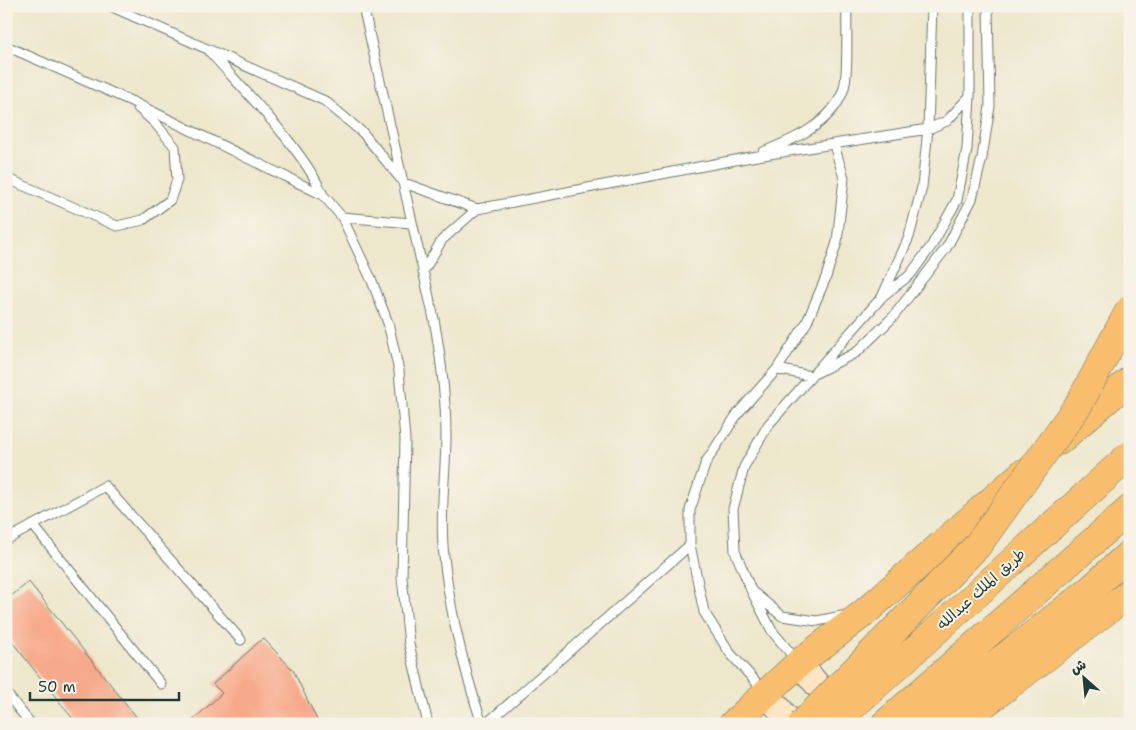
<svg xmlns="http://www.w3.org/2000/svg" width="1136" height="730" viewBox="0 0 1136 730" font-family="'Shantell Sans','Playpen Sans Arabic',sans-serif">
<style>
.building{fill:#f7aa8b}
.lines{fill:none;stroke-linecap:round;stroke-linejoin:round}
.lane-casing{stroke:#677869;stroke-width:11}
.secondary-casing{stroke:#677869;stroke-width:27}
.primary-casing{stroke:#677869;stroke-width:29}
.highway-casing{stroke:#677869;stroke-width:29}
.lane{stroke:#fff;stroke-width:9}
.secondary{stroke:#fde5c5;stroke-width:25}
.primary{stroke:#f9be6d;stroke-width:28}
.highway{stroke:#f9be6d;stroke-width:28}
.highway-bridge-casing{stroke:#677869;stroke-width:29;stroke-linecap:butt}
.highway-bridge{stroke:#f9be6d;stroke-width:28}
.labels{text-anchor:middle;stroke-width:4;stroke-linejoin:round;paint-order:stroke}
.street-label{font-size:15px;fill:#1f3d34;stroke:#f7f3e8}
</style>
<rect width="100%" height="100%" fill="#f7f3e8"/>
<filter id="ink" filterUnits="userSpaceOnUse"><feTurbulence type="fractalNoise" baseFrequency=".02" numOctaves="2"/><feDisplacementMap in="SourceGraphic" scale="10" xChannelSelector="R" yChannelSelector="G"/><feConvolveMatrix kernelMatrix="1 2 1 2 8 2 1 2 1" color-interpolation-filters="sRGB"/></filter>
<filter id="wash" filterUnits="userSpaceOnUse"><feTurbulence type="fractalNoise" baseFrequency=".0096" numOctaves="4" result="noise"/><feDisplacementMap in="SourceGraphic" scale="20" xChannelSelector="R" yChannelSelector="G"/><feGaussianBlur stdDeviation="1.12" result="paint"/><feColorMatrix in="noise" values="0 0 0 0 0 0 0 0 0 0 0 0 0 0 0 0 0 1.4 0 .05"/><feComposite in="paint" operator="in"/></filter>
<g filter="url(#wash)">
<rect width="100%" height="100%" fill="#ede7cc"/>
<g id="blocks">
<path class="building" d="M 29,582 L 142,724 L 77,724 L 6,634 L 6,600 Z
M 263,638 L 293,670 L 319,724 L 189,724 L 222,693 L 213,684 Z"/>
</g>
</g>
<g filter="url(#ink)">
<use href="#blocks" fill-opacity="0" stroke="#677869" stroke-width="1"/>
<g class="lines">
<g class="lane-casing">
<path id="lane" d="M 110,6 L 325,101 L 363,133 L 404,183 L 477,209 L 442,240 L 423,272
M 363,6 L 434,319 C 441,358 446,396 446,436 C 446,473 440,509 443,546 C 448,607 463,666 482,724
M 6,46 L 131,101 L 323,195 L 342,217 L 372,281 L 388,323 L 399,371 L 405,439 L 402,577 L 409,644 L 428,724
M 210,52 C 245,92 302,147 323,195
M 763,152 C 793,140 831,124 843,91 C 849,77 846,24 847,6
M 6,178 L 117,226 L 143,220 L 170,200 L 177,180 L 175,147 L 155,123 L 138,108
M 477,209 L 751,157 L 928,129 L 947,121 L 970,96
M 342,217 L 411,223
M 884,295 L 910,275 L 932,245 L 957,200 L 967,149 L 970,96 L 970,6
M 777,369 L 810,376 L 857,352 L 893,317 L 947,247 L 972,199 L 982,158 L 990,106 L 988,6
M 33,525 L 161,684
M 6,540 L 105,486 L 241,640
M 754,593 L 782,616 L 817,621 L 847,615
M 797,661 L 772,631 L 751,590 L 735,551 L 733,509 L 744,467 L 768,425 L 882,297 L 909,237 L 922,187 L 928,129 L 932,6
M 764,691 L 730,653 L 704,612 L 690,545 L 690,510 L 706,462 L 738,413 L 777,369 L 807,322 L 826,277 L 837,242 L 844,178 L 834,145
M 6,693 L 31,724
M 486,724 L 690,545"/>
</g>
<g class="secondary-casing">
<path id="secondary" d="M 799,663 L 840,712
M 766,693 L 792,724"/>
</g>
<g class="primary-casing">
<path id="primary" d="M 1059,441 L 1130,380
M 733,724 L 799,663 L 865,612 L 1023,473
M 958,724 L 1130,593"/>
</g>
<g class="highway-casing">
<path id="highway" d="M 885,724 L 1130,509
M 920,724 L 1091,589 L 1130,553"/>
</g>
<use href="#lane" class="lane"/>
<use href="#secondary" class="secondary"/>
<use href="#primary" class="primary"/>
<use href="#highway" class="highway"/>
<g class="highway-bridge-casing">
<path id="highway-bridge" d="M 802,724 L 977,546 L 1079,404 L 1130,309
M 833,724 L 1130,455"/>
</g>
<use href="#highway-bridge" class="highway-bridge"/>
</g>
</g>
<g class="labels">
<g class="street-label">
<text transform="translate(981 589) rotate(-42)" y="5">طريق الملك عبدالله</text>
</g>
</g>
<rect width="1136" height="730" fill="none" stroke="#f7f3e8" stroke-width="25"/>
<g transform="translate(1084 678) rotate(333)" stroke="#f7f3e8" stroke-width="4" paint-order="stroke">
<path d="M0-4L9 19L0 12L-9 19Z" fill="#1f3d34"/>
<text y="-8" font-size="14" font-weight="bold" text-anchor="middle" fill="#1f3d34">ش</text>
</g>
<path d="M30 692v8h149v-8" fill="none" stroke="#1f3d34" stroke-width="2.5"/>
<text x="38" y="692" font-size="15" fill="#1f3d34" stroke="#f7f3e8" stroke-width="4" paint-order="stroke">50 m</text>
</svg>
